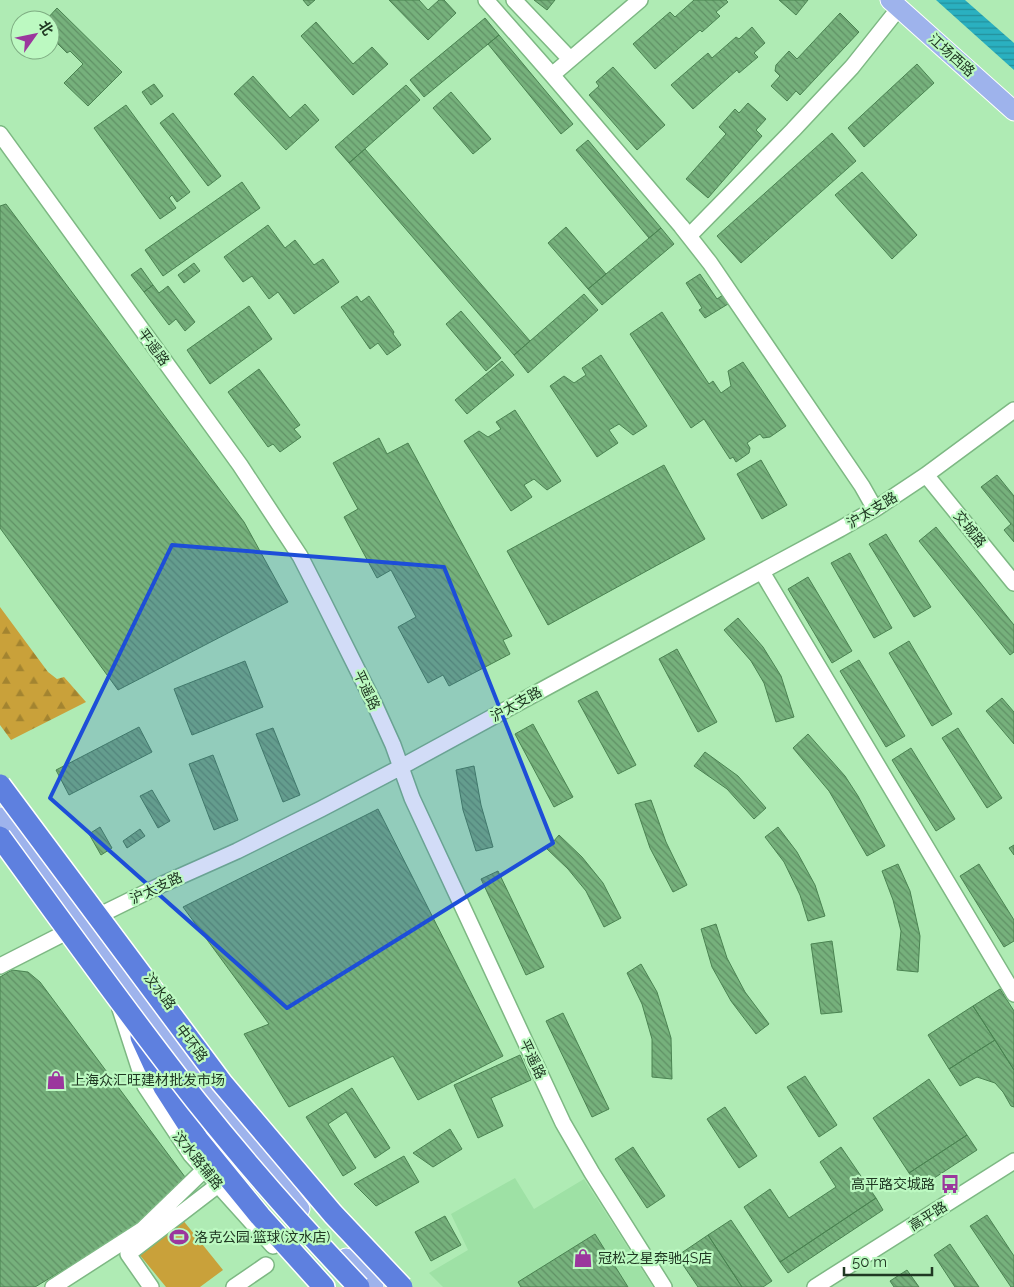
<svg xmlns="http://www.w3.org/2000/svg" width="1014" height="1287" viewBox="0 0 1014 1287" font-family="Raleway,'Noto Sans SC',sans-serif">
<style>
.built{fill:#9ee1a5}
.grass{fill:#c9a13a}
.forest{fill:url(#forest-firs)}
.water{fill:url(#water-rules)}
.building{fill:url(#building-back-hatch);stroke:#4a8351}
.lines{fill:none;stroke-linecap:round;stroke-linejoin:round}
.minor-casing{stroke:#7db883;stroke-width:18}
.major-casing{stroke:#fff;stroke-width:21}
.highway-casing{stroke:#fff;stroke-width:24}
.minor{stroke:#fff;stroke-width:15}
.major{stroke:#9eb3ec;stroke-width:19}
.highway{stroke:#5e80df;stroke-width:21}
.highway-bridge-casing{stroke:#fff;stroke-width:24;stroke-linecap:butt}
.highway-bridge{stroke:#5e80df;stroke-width:21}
.marked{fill:#1d4ed8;fill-opacity:0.2;stroke:#1d4ed8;stroke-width:4;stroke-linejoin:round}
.labels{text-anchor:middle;stroke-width:4.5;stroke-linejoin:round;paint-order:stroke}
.street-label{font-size:14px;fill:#203823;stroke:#bcf9c1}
.poi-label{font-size:14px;fill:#203823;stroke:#bcf9c1;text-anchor:start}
</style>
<defs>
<pattern id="forest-firs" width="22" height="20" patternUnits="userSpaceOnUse" patternTransform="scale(1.25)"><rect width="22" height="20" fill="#c9a13a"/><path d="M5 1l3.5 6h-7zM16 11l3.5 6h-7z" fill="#a38430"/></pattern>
<pattern id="water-rules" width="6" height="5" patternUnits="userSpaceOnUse" patternTransform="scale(1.25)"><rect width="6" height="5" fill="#2ab0c0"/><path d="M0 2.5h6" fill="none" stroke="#24909c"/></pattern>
<pattern id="building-back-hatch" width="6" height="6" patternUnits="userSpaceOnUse" patternTransform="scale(1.25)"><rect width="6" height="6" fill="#76b17c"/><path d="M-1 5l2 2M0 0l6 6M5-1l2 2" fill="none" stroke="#609165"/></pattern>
</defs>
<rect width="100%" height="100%" fill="#afebb4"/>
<path class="built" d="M 515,1178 L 534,1209 L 584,1179 L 653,1287 L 443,1287 L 429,1273 L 468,1250 L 451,1214 Z"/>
<path class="grass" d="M 182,1219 L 223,1270 L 200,1287 L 166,1287 L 139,1254 Z"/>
<path class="forest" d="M 0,607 L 48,672 L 57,679 L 64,677 L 86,702 L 11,740 L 0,725 Z"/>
<path class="water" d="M 936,0 L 965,0 L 1014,43 L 1014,70 Z"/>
<path class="building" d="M 303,0 L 315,0 L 308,6 Z
M 389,0 L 419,0 L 428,10 L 439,0 L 444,0 L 456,13 L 428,40 Z
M 534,0 L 555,0 L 547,10 Z
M 694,0 L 726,0 L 728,2 L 716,12 L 720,16 L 702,32 L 700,30 L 655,69 L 633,44 L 670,12 L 675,17 Z
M 779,0 L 808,0 L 796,15 Z
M 57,8 L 122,72 L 88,106 L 64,83 L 83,64 L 70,51 L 67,53 L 50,36 L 50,20 L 46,20 Z
M 840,13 L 859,32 L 800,95 L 796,91 L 787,101 L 771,86 L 780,76 L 775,71 L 776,65 L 789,51 L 797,59 Z
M 485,18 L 499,35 L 424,97 L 410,80 Z
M 316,22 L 353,64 L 372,47 L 388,64 L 353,95 L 301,36 Z
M 752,27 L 765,43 L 754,53 L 758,57 L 739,73 L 737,70 L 693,109 L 671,85 L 708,53 L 712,58 L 736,37 L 739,39 Z
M 499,35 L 573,124 L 561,134 L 488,44 Z
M 917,64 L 934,83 L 864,147 L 848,128 Z
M 613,67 L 665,125 L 637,150 L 589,95 L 599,86 L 596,82 Z
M 253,76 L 290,118 L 305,104 L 319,120 L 286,150 L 234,94 Z
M 154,84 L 163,96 L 151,105 L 142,92 Z
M 406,85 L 420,100 L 349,163 L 335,147 Z
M 451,92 L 491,139 L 473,154 L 433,108 Z
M 748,103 L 766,119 L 756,130 L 762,136 L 708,198 L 686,179 L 726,134 L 719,127 L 735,109 L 739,113 Z
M 126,105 L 190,192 L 177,202 L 172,195 L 169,198 L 176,208 L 160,219 L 94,128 Z
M 173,113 L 221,176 L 208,186 L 160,123 Z
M 832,133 L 856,161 L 741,263 L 717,236 Z
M 588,140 L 661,228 L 649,238 L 576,150 Z
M 365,149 L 530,341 L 514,355 L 349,163 Z
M 862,172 L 917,235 L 892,259 L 835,195 Z
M 242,182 L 260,208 L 163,276 L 145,250 Z
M 6,204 L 244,522 L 288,602 L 118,690 L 0,528 L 0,206 Z
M 268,225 L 285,248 L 295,240 L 314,265 L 323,259 L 339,282 L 294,314 L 278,292 L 269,299 L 252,276 L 243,282 L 224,257 Z
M 566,227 L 606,274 L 588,289 L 548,243 Z
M 661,228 L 674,244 L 602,305 L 588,289 Z
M 194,263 L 200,271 L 184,283 L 178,275 Z
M 141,268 L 153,285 L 144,292 L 131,275 Z
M 700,274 L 717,299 L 723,295 L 728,304 L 705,318 L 699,310 L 702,308 L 686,283 Z
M 153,285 L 159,293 L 168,286 L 195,322 L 185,331 L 176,319 L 169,325 L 144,292 Z
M 584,294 L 598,310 L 528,373 L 514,355 Z
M 357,296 L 361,302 L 369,296 L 394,332 L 393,334 L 401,345 L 387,355 L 378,343 L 370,349 L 341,307 Z
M 249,306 L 272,339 L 210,384 L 187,350 Z
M 461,311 L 501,358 L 486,371 L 446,324 Z
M 662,312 L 709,384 L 713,381 L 721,393 L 731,386 L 728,371 L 743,362 L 786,426 L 770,437 L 763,438 L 760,434 L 747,443 L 750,448 L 749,453 L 736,462 L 733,457 L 730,459 L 704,419 L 691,428 L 630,334 Z
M 601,355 L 647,426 L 633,435 L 619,424 L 609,430 L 618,443 L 597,457 L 550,386 L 564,376 L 574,383 L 586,375 L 582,368 Z
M 502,361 L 514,375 L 467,414 L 455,400 Z
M 259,369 L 300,425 L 294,429 L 301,437 L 280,452 L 273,444 L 268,447 L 228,392 Z
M 515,410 L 561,481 L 547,490 L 534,479 L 524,485 L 532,497 L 511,511 L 464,441 L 479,431 L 488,437 L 501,429 L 496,422 Z
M 379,438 L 387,454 L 408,443 L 512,636 L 503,640 L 510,654 L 449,686 L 443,675 L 428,683 L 398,627 L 416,617 L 391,570 L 377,578 L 344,517 L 358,509 L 333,463 Z
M 761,460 L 787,505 L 762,519 L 737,474 Z
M 664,465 L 705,539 L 548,625 L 507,551 Z
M 997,475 L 1014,496 L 1014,542 L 1004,530 L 1011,524 L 981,487 Z
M 936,527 L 1014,625 L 1014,652 L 1010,655 L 919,541 Z
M 886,534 L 931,607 L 914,617 L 869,544 Z
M 850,553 L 892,628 L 874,638 L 831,563 Z
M 808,577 L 852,651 L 832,663 L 788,589 Z
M 738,618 L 763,647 L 781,676 L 794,717 L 776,722 L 764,683 L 751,661 L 724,630 Z
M 909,641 L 952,714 L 932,726 L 889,653 Z
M 677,649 L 717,722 L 698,732 L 659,659 Z
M 859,660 L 905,736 L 886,747 L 840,671 Z
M 245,661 L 263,707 L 192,735 L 174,689 Z
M 597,691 L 636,765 L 618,774 L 578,701 Z
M 1002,698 L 1014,712 L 1014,744 L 986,711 Z
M 533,724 L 573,797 L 554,807 L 515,734 Z
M 139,727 L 152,752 L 69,795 L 56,770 Z
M 273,728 L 300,795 L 283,802 L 256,734 Z
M 958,728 L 1002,798 L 987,808 L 942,738 Z
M 808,734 L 845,776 L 858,796 L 885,846 L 867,856 L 829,791 L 793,748 Z
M 911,748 L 955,819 L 936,831 L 892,760 Z
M 705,752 L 738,776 L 766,808 L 754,819 L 727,789 L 694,766 Z
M 213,755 L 238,820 L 214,830 L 189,764 Z
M 474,766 L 481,805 L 493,847 L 476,851 L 463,810 L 456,770 Z
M 152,790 L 170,821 L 158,828 L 140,796 Z
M 651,800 L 666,842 L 687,885 L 673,892 L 650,848 L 635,804 Z
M 378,809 L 503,1056 L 418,1100 L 393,1056 L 289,1107 L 244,1034 L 269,1024 L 183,907 Z
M 100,827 L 112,848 L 101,855 L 89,834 Z
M 778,827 L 797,852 L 815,885 L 825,916 L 808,921 L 800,895 L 784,862 L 765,837 Z
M 140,829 L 145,836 L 127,848 L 123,841 Z
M 559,835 L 582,857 L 603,883 L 621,918 L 604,927 L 586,891 L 568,869 L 547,849 Z
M 1014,845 L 1014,855 L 1009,848 Z
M 898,864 L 910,891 L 920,936 L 918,972 L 897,970 L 901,931 L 893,900 L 882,871 Z
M 979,864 L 1014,920 L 1014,941 L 1004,947 L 960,876 Z
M 498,871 L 544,967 L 526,975 L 481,879 Z
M 716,924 L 727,958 L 745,992 L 769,1024 L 756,1034 L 731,1001 L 712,967 L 701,929 Z
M 832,941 L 842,1012 L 821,1014 L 811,944 Z
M 641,964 L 657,992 L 671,1038 L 672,1079 L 652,1077 L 652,1039 L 642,1004 L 627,973 Z
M 12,970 L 28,972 L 40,982 L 185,1177 L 143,1222 L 35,1287 L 0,1287 L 0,977 Z
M 1000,989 L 1014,1011 L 1014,1070 L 973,1006 Z
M 973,1006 L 995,1040 L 949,1069 L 928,1035 Z
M 563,1013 L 609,1109 L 592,1117 L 546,1021 Z
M 995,1040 L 1014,1070 L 1014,1107 L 1011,1106 L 1003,1092 L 995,1083 L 977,1077 L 960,1086 L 949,1069 Z
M 520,1055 L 531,1080 L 491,1098 L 503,1126 L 478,1138 L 454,1085 Z
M 805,1076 L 837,1125 L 819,1137 L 787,1087 Z
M 929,1079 L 967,1135 L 909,1173 L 873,1118 Z
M 352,1088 L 390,1148 L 375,1158 L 346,1112 L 328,1124 L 356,1168 L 343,1176 L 306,1117 Z
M 725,1107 L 757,1156 L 739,1168 L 707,1119 Z
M 450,1129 L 462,1149 L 433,1167 L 413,1153 Z
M 967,1135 L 977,1150 L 919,1188 L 909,1173 Z
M 633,1147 L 665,1196 L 647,1208 L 615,1159 Z
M 841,1147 L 876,1198 L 780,1262 L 744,1207 L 770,1189 L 789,1218 L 836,1187 L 820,1162 Z
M 404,1156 L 419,1182 L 376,1206 L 354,1184 Z
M 876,1198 L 883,1210 L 788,1273 L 780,1262 Z
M 987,1215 L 1014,1256 L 1014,1287 L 1011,1287 L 970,1226 Z
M 445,1216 L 461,1245 L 431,1261 L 415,1232 Z
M 731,1220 L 772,1281 L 763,1287 L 742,1287 L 708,1235 Z
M 595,1234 L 628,1287 L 521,1287 L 518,1282 Z
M 708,1235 L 742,1287 L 698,1287 L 677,1256 Z
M 950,1244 L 979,1287 L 955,1287 L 934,1255 Z
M 907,1270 L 919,1287 L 894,1287 L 890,1281 Z"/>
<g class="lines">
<g class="minor-casing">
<path id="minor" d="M 486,0 L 552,75 L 681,226 L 710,263 L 862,486 L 875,509
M 514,0 L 570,59
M 552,75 L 640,0
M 0,134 L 240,465 L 300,556 L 322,599 L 374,703 L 393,745 L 412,798 L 563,1123 L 592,1173 L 664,1287
M 689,236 L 793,130 L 852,67 L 899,8
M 926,475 L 1014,583
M 762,572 L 1014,994
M 0,966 L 102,914 L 163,884 L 237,851 L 321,809 L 401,767 L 551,685 L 840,529 L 875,509 L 926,475 L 1014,410
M 120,1009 L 145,1086 L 191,1155 L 273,1246
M 53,1287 L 143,1229 L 204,1170
M 151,1287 L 128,1254 L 218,1185
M 234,1287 L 266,1265
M 815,1287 L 1014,1161"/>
</g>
<g class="major-casing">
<path id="major" d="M 890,0 L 1014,111
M 0,817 L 80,925 L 300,1209
M 346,1258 L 374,1287"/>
</g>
<g class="highway-casing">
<path id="highway" d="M 141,1037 L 164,1087 L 198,1140 L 260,1216 L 324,1287"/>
</g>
<use href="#minor" class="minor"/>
<use href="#major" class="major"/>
<use href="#highway" class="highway"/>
<g class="highway-bridge-casing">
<path id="highway-bridge" d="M 0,785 L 222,1083 L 333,1214 L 402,1287
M 0,837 C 65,926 129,1016 197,1102 C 248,1166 302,1227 359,1287"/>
</g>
<use href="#highway-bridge" class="highway-bridge"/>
</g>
<path class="marked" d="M 172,545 L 444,567 L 553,843 L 287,1008 L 50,798 Z"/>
<defs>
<g id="shop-bare" transform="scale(1.5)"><path d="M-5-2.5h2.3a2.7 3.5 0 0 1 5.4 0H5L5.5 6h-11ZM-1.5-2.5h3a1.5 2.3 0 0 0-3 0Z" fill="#9b379d" stroke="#bcf9c1" stroke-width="2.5" paint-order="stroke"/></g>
<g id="bus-bare" transform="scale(1.5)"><path d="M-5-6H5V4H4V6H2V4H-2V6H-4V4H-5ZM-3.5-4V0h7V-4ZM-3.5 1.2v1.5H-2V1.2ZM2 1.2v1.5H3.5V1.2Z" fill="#9b379d" stroke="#bcf9c1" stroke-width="2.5" paint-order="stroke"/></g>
<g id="stadium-bare" transform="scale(1.5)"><path d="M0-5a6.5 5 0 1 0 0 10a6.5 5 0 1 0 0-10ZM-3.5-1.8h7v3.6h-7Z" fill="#9b379d" stroke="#bcf9c1" stroke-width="2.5" paint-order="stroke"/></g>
</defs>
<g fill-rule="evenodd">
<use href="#shop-bare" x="56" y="1080"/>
<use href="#bus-bare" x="950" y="1184"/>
<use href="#stadium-bare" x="179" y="1237"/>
<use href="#shop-bare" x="583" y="1258"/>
</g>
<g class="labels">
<g class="street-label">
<text transform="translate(952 55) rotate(42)" y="5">江场西路</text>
<text transform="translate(154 347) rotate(54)" y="5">平遥路</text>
<text transform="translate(872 510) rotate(-31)" y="5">沪太支路</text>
<text transform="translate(970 529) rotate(51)" y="5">交城路</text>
<text transform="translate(367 690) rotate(65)" y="5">平遥路</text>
<text transform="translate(516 704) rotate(-29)" y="5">沪太支路</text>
<text transform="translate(156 888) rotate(-25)" y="5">沪太支路</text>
<text transform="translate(160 991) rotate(53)" y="5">汶水路</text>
<text transform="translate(192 1043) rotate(53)" y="5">中环路</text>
<text transform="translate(533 1059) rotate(65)" y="5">平遥路</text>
<text transform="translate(198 1160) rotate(51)" y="5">汶水路辅路</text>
<text transform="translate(928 1216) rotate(-32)" y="5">高平路</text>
</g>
<g class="poi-label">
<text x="71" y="1085">上海众汇旺建材批发市场</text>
<text x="935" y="1189" text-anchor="end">高平路交城路</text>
<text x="194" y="1242">洛克公园·篮球(汶水店)</text>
<text x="598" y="1263">冠松之星奔驰4S店</text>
</g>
</g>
<g transform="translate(35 35) rotate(57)"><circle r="24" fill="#bcf9c1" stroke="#7eac82"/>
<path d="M0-4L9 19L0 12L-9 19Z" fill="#9b379d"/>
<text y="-8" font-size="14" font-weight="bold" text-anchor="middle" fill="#203823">北</text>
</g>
<path d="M844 1267v8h88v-8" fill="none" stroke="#203823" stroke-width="2.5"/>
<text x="852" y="1267" font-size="15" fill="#203823" stroke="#bcf9c1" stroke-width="4" paint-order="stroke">50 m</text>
</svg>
